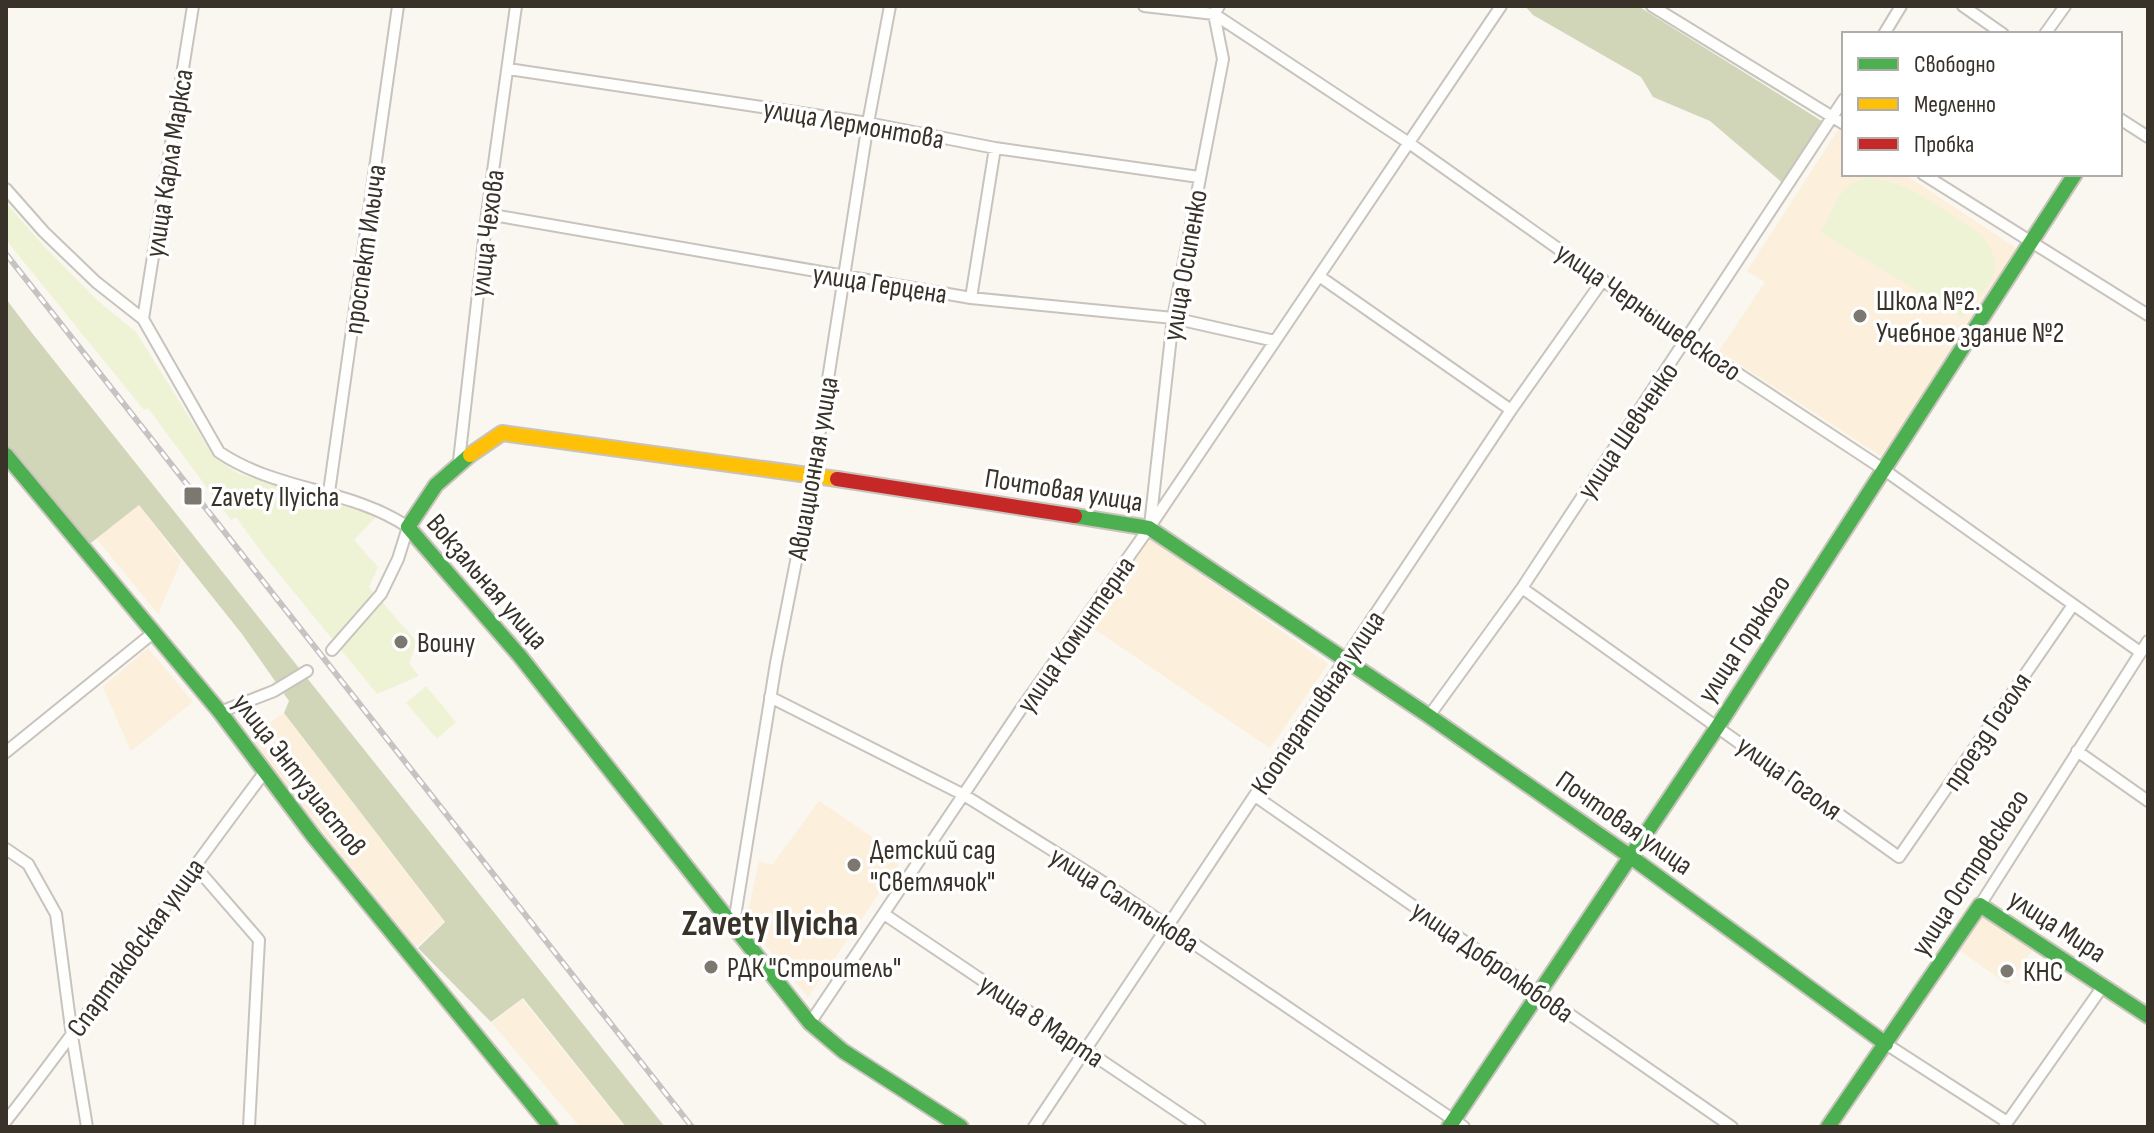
<svg xmlns="http://www.w3.org/2000/svg" width="2154" height="1133" viewBox="0 0 2154 1133" font-family="'Sofia Sans Condensed',sans-serif">
<style>
.built{fill:#fcefdb}
.green{fill:#eff3d6}
.forest{fill:#d2d6b9}
.lines{fill:none;stroke-linecap:round;stroke-linejoin:round}
.street-casing{stroke:#c8c3bc;stroke-width:14}
.fast-casing{stroke:#c8c3bc;stroke-width:18}
.slow-casing{stroke:#c8c3bc;stroke-width:18}
.jam-casing{stroke:#c8c3bc;stroke-width:18}
.street{stroke:#fefefd;stroke-width:10}
.fast{stroke:#4caf50;stroke-width:14}
.slow{stroke:#ffc107;stroke-width:14}
.jam{stroke:#c62828;stroke-width:14}
.rail-casing{stroke:#c5c4c2;stroke-width:6}
.rail{stroke:#fff;stroke-width:3;stroke-dasharray:9;stroke-linecap:butt}
.poi-dot{fill:#7c776f;stroke:#fff;stroke-width:3}
.labels{text-anchor:middle;stroke-width:7;stroke-linejoin:round;paint-order:stroke}
.street-label{font-size:28px;fill:#383229;stroke:#fff}
.poi-label{font-size:28px;fill:#383229;stroke:#fff;text-anchor:start}
.district-label{font-size:36px;font-weight:bold;fill:#383229;stroke:#fff}
</style>
<rect width="100%" height="100%" fill="#faf6f0"/>
<path class="built" d="M 1838,130 L 1844,134 L 1844,174 L 1904,174 L 2022,252 L 1881,456 L 1719,351 L 1765,282 L 1747,271 Z
M 138,504 L 181,561 L 158,614 L 96,538 Z
M 1148,537 L 1328,664 L 1270,748 L 1087,624 Z
M 148,648 L 193,702 L 131,751 L 103,687 Z
M 284,713 L 444,922 L 416,947 L 247,738 Z
M 819,801 L 903,858 L 808,997 L 746,922 L 759,861 L 772,865 Z
M 1983,913 L 2033,949 L 2008,985 L 1958,949 Z
M 522,999 L 625,1127 L 580,1127 L 492,1023 Z"/>
<path class="green" d="M 1867,178 C 1907,179 1945,212 1979,233 C 2014,272 1983,287 1962,318 L 1820,232 C 1837,207 1835,186 1867,178 Z
M 6,203 L 41,243 L 97,300 L 136,332 L 214,457 L 239,474 L 378,515 L 354,540 L 378,567 L 369,587 L 417,642 L 409,663 L 419,676 L 377,694 L 262,553 L 236,517 L 231,520 L 148,408 L 144,410 L 6,240 Z
M 426,686 L 456,722 L 437,739 L 406,703 Z"/>
<path class="forest" d="M 1525,6 L 1638,6 L 1825,123 L 1786,186 L 1710,121 L 1653,97 L 1641,77 L 1533,15 Z
M 6,299 L 32,333 L 665,1127 L 626,1127 L 523,998 L 491,1022 L 418,948 L 445,922 L 284,713 L 289,701 L 242,634 L 139,505 L 87,546 L 6,447 Z"/>
<g class="lines">
<g class="street-casing">
<path id="street" d="M 1144,6 L 1214,14 L 1409,143 L 1687,340 L 1883,469 L 2140,652
M 1652,6 L 1844,124
M 1963,6 L 2003,34
M 1884,34 L 1901,6
M 2045,34 L 2065,6
M 508,69 L 868,123 L 995,148 L 1199,177
M 2120,119 L 2148,137
M 1923,174 L 2148,315
M 6,189 L 44,232 L 96,282 L 143,319 L 219,452 C 276,491 350,488 408,527 L 398,559 L 381,594 L 332,650
M 487,214 L 971,298 L 1173,318 L 1275,341
M 1319,276 L 1511,410
M 971,298 L 995,148
M 143,319 L 193,6
M 459,461 L 487,214 L 516,6
M 329,492 L 398,6
M 1150,526 L 1173,318 L 1223,59 L 1214,14 L 1219,6
M 1522,588 L 1899,857 L 2073,605
M 770,697 L 964,795 L 1106,884 L 1464,1127
M 220,712 L 274,691 L 307,671
M 1429,716 L 1522,588 L 1844,99
M 2077,751 L 2148,801
M 6,752 L 153,633
M 1255,796 L 1732,1127
M 6,849 L 28,864 L 56,914 L 72,1036 L 87,1127
M 194,865 L 259,940 L 249,1127
M 1980,905 L 2148,641
M 884,914 L 1200,1127
M 733,929 L 776,663 L 813,475 L 868,123 L 890,6
M 810,1023 L 1021,709 L 1149,528 L 1501,6
M 1886,1044 L 2007,1122
M 6,1121 C 95,1007 177,888 264,773
M 1034,1127 L 1511,410 L 1603,280
M 2004,1127 L 2103,986"/>
</g>
<g class="fast-casing">
<path id="fast" d="M 6,455 L 220,712 L 314,837 L 551,1127
M 470,455 L 436,485 L 408,527 L 519,655 L 810,1023 L 843,1051 L 961,1127
M 1075,516 L 1149,528 L 1429,716 L 1631,857 L 1886,1044
M 1449,1127 L 1718,726 L 2075,174
M 1828,1127 L 1980,905 L 2148,1016"/>
</g>
<g class="slow-casing">
<path id="slow" d="M 470,455 L 502,433 L 837,479"/>
</g>
<g class="jam-casing">
<path id="jam" d="M 837,479 L 1075,516"/>
</g>
<use href="#street" class="street"/>
<use href="#fast" class="fast"/>
<use href="#slow" class="slow"/>
<use href="#jam" class="jam"/>
<g class="rail-casing">
<path id="rail" d="M 6,254 L 692,1127"/>
</g>
<use href="#rail" class="rail"/>
</g>
<g class="poi-dot">
<circle cx="1860" cy="316" r="8"/>
<rect x="183" y="486" width="20" height="20" rx="4"/>
<circle cx="401" cy="642" r="8"/>
<circle cx="854" cy="865" r="8"/>
<circle cx="711" cy="967" r="8"/>
<circle cx="2007" cy="971" r="8"/>
</g>
<g class="labels">
<g class="street-label">
<text transform="translate(854 123) rotate(10)" y="10">улица Лермонтова</text>
<text transform="translate(168 163) rotate(-81)" y="10">улица Карла Маркса</text>
<text transform="translate(486 233) rotate(-83)" y="10">улица Чехова</text>
<text transform="translate(364 249) rotate(-82)" y="10">проспект Ильича</text>
<text transform="translate(1184 265) rotate(-80)" y="10">улица Осипенко</text>
<text transform="translate(880 283) rotate(9)" y="10">улица Герцена</text>
<text transform="translate(1649 311) rotate(35)" y="10">улица Чернышевского</text>
<text transform="translate(1627 430) rotate(-56)" y="10">улица Шевченко</text>
<text transform="translate(812 468) rotate(-80)" y="10">Авиационная улица</text>
<text transform="translate(1064 489) rotate(9)" y="10">Почтовая улица</text>
<text transform="translate(488 581) rotate(49)" y="10">Вокзальная улица</text>
<text transform="translate(1075 634) rotate(-55)" y="10">улица Коминтерна</text>
<text transform="translate(1743 638) rotate(-57)" y="10">улица Горького</text>
<text transform="translate(1317 702) rotate(-56)" y="10">Кооперативная улица</text>
<text transform="translate(1986 731) rotate(-56)" y="10">проезд Гоголя</text>
<text transform="translate(300 774) rotate(52)" y="10">улица Энтузиастов</text>
<text transform="translate(1790 777) rotate(36)" y="10">улица Гоголя</text>
<text transform="translate(1625 822) rotate(35)" y="10">Почтовая улица</text>
<text transform="translate(1969 872) rotate(-57)" y="10">улица Островского</text>
<text transform="translate(1125 899) rotate(33)" y="10">улица Салтыкова</text>
<text transform="translate(2058 925) rotate(33)" y="10">улица Мира</text>
<text transform="translate(135 947) rotate(-54)" y="10">Спартаковская улица</text>
<text transform="translate(1493 961) rotate(35)" y="10">улица Добролюбова</text>
<text transform="translate(1042 1020) rotate(34)" y="10">улица 8 Марта</text>
</g>
<g class="poi-label">
<text x="1876" y="310">Школа №2.<tspan x="1876" dy="32">Учебное здание №2</tspan></text>
<text x="211" y="506">Zavety Ilyicha</text>
<text x="417" y="652">Воину</text>
<text x="870" y="859">Детский сад<tspan x="870" dy="32">"Светлячок"</tspan></text>
<text x="727" y="977">РДК "Строитель"</text>
<text x="2023" y="981">КНС</text>
</g>
<g class="district-label">
<text x="770" y="935">Zavety Ilyicha</text>
</g>
</g>
<rect width="2154" height="1133" fill="none" stroke="#383229" stroke-width="16"/>
<rect x="1842" y="32" width="280" height="144" fill="#ffffff" stroke="#afada9" stroke-width="2"/>
<rect x="1858" y="58" width="40" height="12" fill="#4caf50" stroke="#afada9" stroke-width="2"/>
<text x="1914" y="72" font-size="24" fill="#383229">Свободно</text>
<rect x="1858" y="98" width="40" height="12" fill="#ffc107" stroke="#afada9" stroke-width="2"/>
<text x="1914" y="112" font-size="24" fill="#383229">Медленно</text>
<rect x="1858" y="138" width="40" height="12" fill="#c62828" stroke="#afada9" stroke-width="2"/>
<text x="1914" y="152" font-size="24" fill="#383229">Пробка</text>
</svg>
